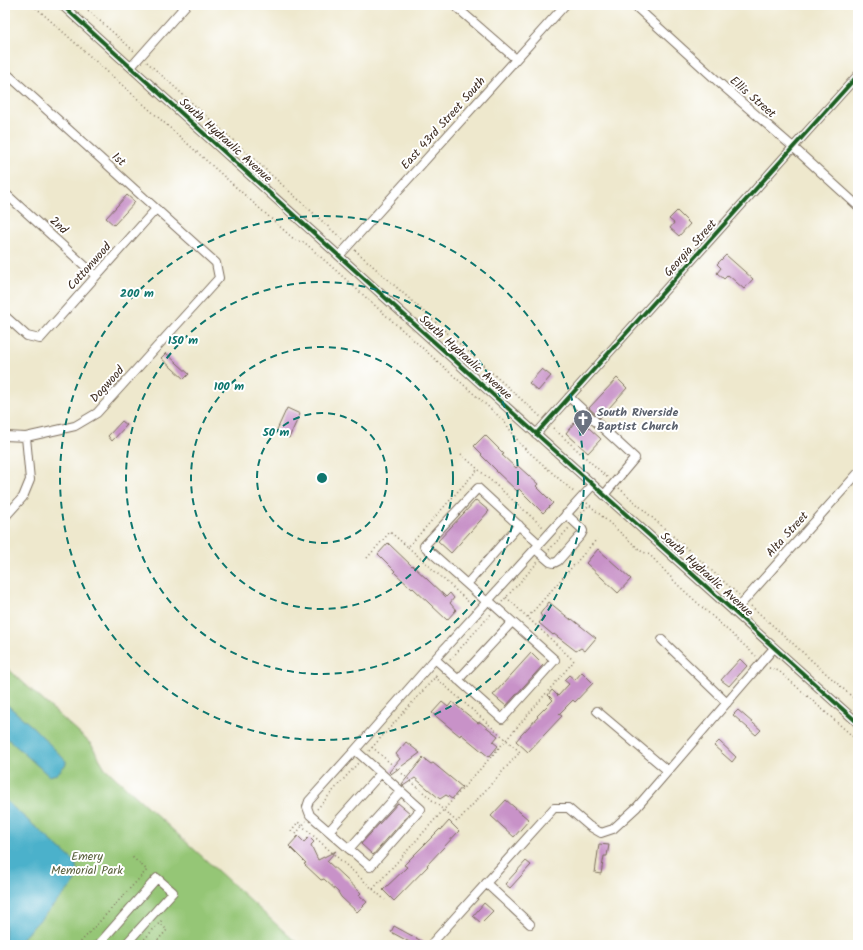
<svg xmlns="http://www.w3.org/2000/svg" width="863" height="950" viewBox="0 0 863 950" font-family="Kalam,sans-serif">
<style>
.green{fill:#95c676;stroke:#68784a}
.water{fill:#4cb1cb;stroke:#446e74}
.building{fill:#c892c8}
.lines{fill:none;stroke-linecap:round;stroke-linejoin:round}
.minor-casing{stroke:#7a6c5b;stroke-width:10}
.path{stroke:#7a6c5b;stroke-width:1.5;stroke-dasharray:1 3;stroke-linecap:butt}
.minor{stroke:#fff;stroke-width:8}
.cycleway-casing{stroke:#fff;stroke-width:6}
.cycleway{stroke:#1b5e20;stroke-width:4}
.ring{fill:none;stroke:#0f766e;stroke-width:2;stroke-dasharray:7 5}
.labels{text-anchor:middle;stroke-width:4;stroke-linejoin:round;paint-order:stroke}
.street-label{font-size:12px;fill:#3b2a1e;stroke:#fff}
.worship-label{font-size:12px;font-weight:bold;fill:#5b616d;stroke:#fff;text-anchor:start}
.park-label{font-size:12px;fill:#5a613d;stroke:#fff}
.centre{fill:#0f766e;stroke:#fff;stroke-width:2}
.ring-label{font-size:12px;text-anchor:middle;font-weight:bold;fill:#0f766e;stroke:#fff;stroke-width:4;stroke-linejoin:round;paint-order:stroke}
</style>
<rect width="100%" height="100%" fill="#fff"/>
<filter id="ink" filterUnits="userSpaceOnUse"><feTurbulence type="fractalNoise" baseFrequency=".025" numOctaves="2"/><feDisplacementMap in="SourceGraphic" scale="8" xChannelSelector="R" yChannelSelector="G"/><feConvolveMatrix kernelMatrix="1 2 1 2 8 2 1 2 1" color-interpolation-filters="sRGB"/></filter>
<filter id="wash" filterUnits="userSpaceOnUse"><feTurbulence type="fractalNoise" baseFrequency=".012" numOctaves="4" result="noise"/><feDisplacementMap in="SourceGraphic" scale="16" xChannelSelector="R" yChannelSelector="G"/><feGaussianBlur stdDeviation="0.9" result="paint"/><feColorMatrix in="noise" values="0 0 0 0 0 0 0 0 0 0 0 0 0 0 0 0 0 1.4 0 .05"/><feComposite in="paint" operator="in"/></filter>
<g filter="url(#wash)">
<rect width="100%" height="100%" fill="#eee8cd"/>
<path class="green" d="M 5,666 L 91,744 L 105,768 L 299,945 L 5,945 Z"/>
<path class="water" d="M 5,703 L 34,728 L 66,761 L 66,764 L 57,774 L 49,776 L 7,738 L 5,738 Z
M 5,800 L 74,861 L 79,873 L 72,886 L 16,945 L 5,945 Z"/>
<g id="blocks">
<path class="building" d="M 127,195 L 135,202 L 114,225 L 106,218 Z
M 677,211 L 690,224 L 679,236 L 670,228 L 674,223 L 669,219 Z
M 726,255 L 753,279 L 744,289 L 728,275 L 724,279 L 717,273 L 721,268 L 717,264 Z
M 166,353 L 189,374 L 184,379 L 161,358 Z
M 542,369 L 551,376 L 538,391 L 529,383 Z
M 617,378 L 627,388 L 600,418 L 589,408 Z
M 287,408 L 300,414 L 289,438 L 276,432 Z
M 578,418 L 601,439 L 588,453 L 566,433 Z
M 122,421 L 127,425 L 112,441 L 108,436 Z
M 485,435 L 504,454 L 502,455 L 516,468 L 518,466 L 538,484 L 536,486 L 553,503 L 543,513 L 519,489 L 517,491 L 496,471 L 497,471 L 481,455 L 482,454 L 474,446 Z
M 476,500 L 489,511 L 451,553 L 438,541 Z
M 388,543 L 412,566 L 412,565 L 446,597 L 450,593 L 454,598 L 450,603 L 456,610 L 447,620 L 413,588 L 412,589 L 394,572 L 395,571 L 378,554 Z
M 598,549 L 631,579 L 618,593 L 586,563 Z
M 549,602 L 571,620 L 572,619 L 596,638 L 585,651 L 581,648 L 576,651 L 554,634 L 553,635 L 539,623 L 543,618 L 540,614 Z
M 531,653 L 543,665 L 506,706 L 493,695 Z
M 740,659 L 747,666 L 729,686 L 721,680 Z
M 582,672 L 593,683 L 575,702 L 573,700 L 559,714 L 562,716 L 528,752 L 516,741 L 522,734 L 538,717 L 537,716 L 553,700 L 548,695 L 552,690 L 558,696 L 569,684 L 564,680 L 569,675 L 575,680 Z
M 442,702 L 448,707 L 452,702 L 478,723 L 480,722 L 498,736 L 493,742 L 498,746 L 489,757 L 461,734 L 460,736 L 432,713 Z
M 738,710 L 761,730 L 756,735 L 733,715 Z
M 719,741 L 736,757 L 732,762 L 714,746 Z
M 406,742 L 420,753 L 391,774 L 389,772 L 400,759 L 396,754 Z
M 423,758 L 431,764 L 433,763 L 462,787 L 452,799 L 446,795 L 440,799 L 415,778 L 403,786 L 402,784 Z
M 506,800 L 529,820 L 514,837 L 491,816 Z
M 398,803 L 410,813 L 373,855 L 361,844 Z
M 449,821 L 459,831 L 427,865 L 428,866 L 394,901 L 383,890 L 407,867 L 404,865 L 440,829 L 441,830 Z
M 298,836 L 304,842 L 309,837 L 314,842 L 311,845 L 318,860 L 336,851 L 327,861 L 361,893 L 359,895 L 367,902 L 357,912 L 341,897 L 338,892 L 324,879 L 321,880 L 304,864 L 306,863 L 289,846 Z
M 599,844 L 609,845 L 607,856 L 604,856 L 601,874 L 595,873 Z
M 526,861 L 531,865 L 510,888 L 505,884 Z
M 484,903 L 493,911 L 481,923 L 473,916 Z
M 394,926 L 427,944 L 427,945 L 415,945 L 391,932 Z"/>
</g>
</g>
<g filter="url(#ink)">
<use href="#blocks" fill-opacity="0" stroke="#7a6c5b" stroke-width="1"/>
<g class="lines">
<g class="minor-casing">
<path id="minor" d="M 62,5 L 412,322 L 858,723
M 454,5 L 516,59
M 634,5 L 724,87 L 793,147 L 858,206
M 131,67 L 186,5
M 5,72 L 216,263 L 219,278 L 97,413 L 75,426 L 26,437 L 30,480 L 23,497 L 5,517
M 5,193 L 96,276
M 339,256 L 565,5
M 5,316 L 27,336 L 40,339 L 156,209
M 569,397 L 635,458 L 604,495
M 536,434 L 858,75
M 5,436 L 26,437
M 535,549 L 550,562 L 554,563 L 558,561 L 581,535 L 583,531 L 582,529 L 566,514
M 467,584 L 519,525
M 487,602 L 424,546 L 478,488 L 539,544
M 734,612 L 858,473
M 662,640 L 727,703
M 435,659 L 502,719 L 555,660 L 488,600
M 458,680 L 512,622
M 597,711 L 668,771
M 355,750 L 421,809 L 370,867 L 310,815 L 307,807 L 309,801 L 355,750 L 435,659 L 593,485
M 329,831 L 381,773
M 349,849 L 401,791
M 486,883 L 530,924
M 98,945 L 157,878 L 173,892 L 125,945
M 432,945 L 433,942 L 554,808 L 568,808 L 589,826 L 601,833 L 613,829 L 637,807 L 774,648"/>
</g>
<path class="path" d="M 33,5 L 296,241 L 304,242 L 503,420 L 521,445 L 575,493
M 82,5 L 134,51
M 147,62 L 343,240
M 355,250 L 541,417
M 553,428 L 608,478
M 461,454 L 543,527
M 619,488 L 739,595
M 587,503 L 641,551 L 650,555 L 679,586 L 756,656
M 579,516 L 589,505
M 408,547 L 473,606
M 549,550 L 569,528
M 367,558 L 390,532 L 408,547 L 478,469
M 502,602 L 538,562
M 751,606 L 858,702
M 528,617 L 597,539
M 450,660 L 491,614
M 769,668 L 779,671 L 858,741
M 372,747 L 457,822 L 520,752 L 435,677
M 369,751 L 438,674
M 317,809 L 358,763
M 291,831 L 298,822 L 385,900
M 296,834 L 306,821
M 373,889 L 506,740 L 574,661 L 506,597
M 155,943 L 167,930 L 160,923
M 78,945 L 147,870 L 131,856
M 139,945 L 162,920"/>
<use href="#minor" class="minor"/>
<g class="cycleway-casing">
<path id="cycleway" d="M 62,5 L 412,322 L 858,723
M 536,434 L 858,75"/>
</g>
<use href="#cycleway" class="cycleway"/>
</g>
</g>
<g class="ring">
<circle cx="322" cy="478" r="65"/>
<circle cx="322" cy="478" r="131"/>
<circle cx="322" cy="478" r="196"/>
<circle cx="322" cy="478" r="262"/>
</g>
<defs>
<g id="church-pin" transform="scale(1)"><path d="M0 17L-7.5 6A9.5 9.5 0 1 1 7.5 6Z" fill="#6b7280" stroke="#fff"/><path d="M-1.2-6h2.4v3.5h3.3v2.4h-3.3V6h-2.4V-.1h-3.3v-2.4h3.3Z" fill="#fff"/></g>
</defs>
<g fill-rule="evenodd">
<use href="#church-pin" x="583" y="419"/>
</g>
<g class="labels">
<g class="street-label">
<text transform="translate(753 97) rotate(41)" y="4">Ellis Street</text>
<text transform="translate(443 123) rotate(-48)" y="4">East 43rd Street South</text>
<text transform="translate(226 140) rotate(42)" y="4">South Hydraulic Avenue</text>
<text transform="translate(119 159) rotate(42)" y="4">1st</text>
<text transform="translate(59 225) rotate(42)" y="4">2nd</text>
<text transform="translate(690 248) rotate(-48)" y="4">Georgia Street</text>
<text transform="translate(89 266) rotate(-48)" y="4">Cottonwood</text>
<text transform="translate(466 357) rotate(42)" y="4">South Hydraulic Avenue</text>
<text transform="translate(107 384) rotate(-48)" y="4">Dogwood</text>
<text transform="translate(787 534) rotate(-48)" y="4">Alta Street</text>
<text transform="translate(707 574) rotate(42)" y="4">South Hydraulic Avenue</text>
</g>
<g class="worship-label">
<text x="597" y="416">South Riverside<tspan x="597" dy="14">Baptist Church</tspan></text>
</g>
<g class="park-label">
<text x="87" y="860">Emery<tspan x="87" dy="14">Memorial Park</tspan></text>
</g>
</g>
<circle cx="322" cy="478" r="6" class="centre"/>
<g class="ring-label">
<text x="137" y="297">200 m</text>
<text x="183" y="344">150 m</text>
<text x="229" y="390">100 m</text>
<text x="276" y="436">50 m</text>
</g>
<rect width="863" height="950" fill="none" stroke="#fff" stroke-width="20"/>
</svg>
